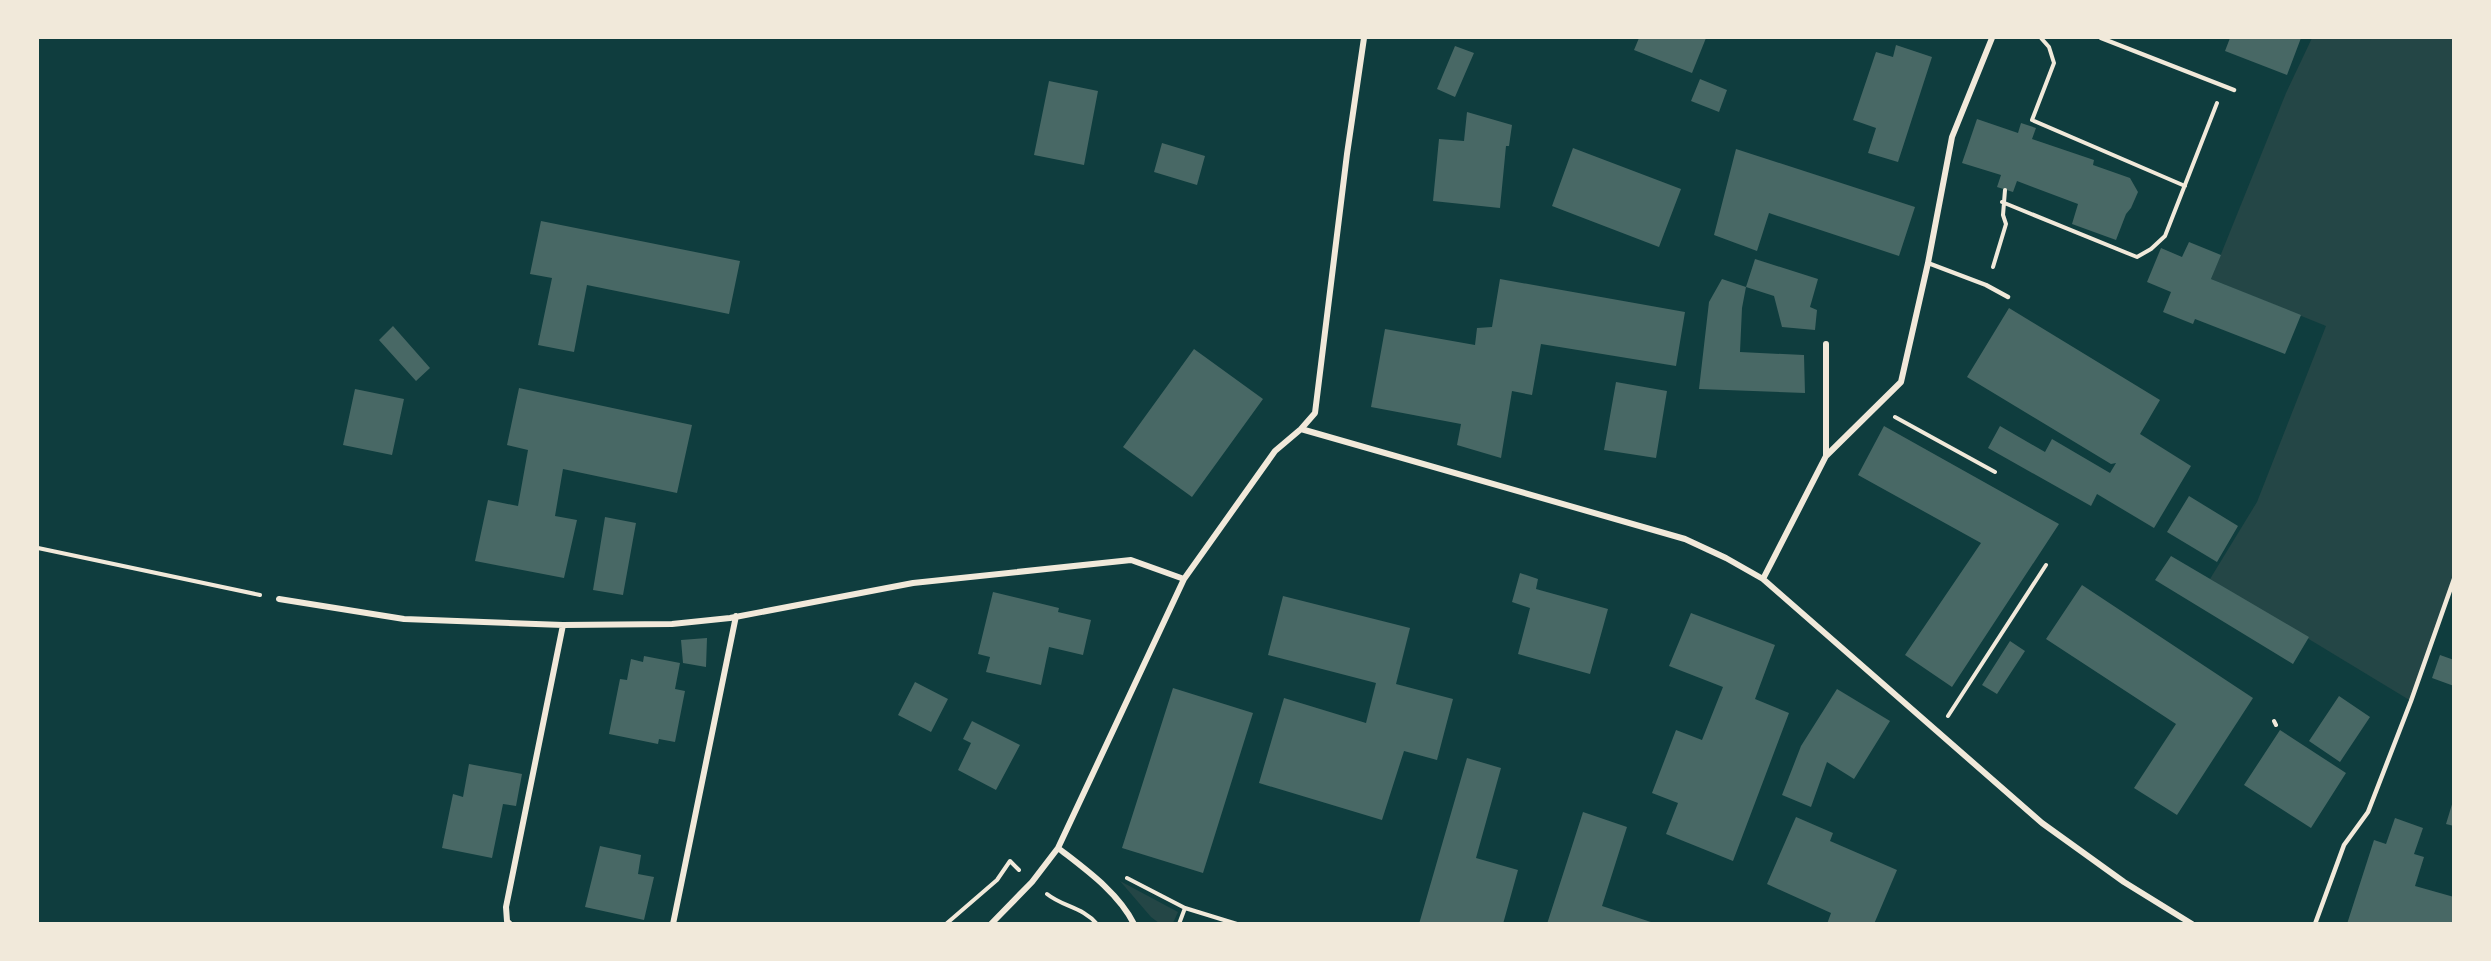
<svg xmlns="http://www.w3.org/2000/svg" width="2491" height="961" viewBox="0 0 2491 961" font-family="'Zilla Slab',serif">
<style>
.green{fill:#244646}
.building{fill:#486865}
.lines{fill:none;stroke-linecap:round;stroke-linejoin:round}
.path{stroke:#f1e9da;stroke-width:4}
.service{stroke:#f1e9da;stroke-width:4.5}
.minor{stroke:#f1e9da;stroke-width:6}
</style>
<rect width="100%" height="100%" fill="#0f3d3e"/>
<path class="green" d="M 2312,38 L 2453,38 L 2453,579 L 2411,701 L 2210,579 L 2257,502 L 2326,326 L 2211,279 L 2286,93 Z
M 1120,881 L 1178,912 L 1173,923 L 1159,923 L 1151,917 Z"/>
<path class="building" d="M 1639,38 L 1706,38 L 1692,73 L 1634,50 Z
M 2230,38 L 2301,38 L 2287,75 L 2225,51 Z
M 1896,45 L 1932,57 L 1898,162 L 1868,153 L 1876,128 L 1853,120 L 1876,52 L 1893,57 Z
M 1455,46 L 1474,53 L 1455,97 L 1437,89 Z
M 1700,79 L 1727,90 L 1719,112 L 1691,101 Z
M 1049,81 L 1098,91 L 1084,165 L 1034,155 Z
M 1467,112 L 1512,125 L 1509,146 L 1506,146 L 1500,208 L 1433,201 L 1439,139 L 1464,141 Z
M 1977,119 L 2018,133 L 2021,123 L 2036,128 L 2032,139 L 2094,160 L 2093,165 L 2130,178 L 2138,192 L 2131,208 L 2126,214 L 2116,240 L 2072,224 L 2078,204 L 2017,181 L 2013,192 L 1997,187 L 2001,175 L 1962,163 Z
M 1162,143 L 1205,156 L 1197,185 L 1154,172 Z
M 1573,148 L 1681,189 L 1659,247 L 1552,206 Z
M 1736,149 L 1915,207 L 1899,256 L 1769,213 L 1757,251 L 1714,235 Z
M 541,221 L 740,261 L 729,314 L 587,285 L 574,352 L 538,345 L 552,278 L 530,274 Z
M 2189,242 L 2221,255 L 2211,279 L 2301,315 L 2285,354 L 2195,319 L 2193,324 L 2163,312 L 2171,292 L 2147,282 L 2161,248 L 2182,257 Z
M 1755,259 L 1818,279 L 1810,307 L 1817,310 L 1815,330 L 1782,327 L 1774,296 L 1746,287 Z
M 1500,279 L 1685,312 L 1676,366 L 1541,344 L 1532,395 L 1512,391 L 1501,458 L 1457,445 L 1461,424 L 1371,407 L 1385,329 L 1475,345 L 1477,328 L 1492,327 Z
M 1722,279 L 1746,287 L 1742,308 L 1740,352 L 1804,355 L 1805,393 L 1699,389 L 1709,302 Z
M 2009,308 L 2160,400 L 2140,434 L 2191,466 L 2154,528 L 2097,494 L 2091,506 L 1988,448 L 2000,426 L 2045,452 L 2052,439 L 2110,473 L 2116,463 L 2111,464 L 1967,377 Z
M 393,326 L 430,368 L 416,381 L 379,340 Z
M 1194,349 L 1263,399 L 1192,497 L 1123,447 Z
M 1616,382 L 1667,391 L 1656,458 L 1604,450 Z
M 519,388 L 692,425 L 677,493 L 563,469 L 555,516 L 577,520 L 564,578 L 475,561 L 488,500 L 518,506 L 528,450 L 507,445 Z
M 355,389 L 404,399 L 392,455 L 343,445 Z
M 1884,426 L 2059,524 L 1952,687 L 1905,655 L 1981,543 L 1858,475 Z
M 2189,496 L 2238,526 L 2217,562 L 2167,532 Z
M 605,517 L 636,523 L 623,595 L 593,590 Z
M 2171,556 L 2309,637 L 2293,664 L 2155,580 Z
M 1520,573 L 1538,579 L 1536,589 L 1608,609 L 1590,674 L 1518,654 L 1530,608 L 1512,602 Z
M 2082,585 L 2253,698 L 2177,815 L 2134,788 L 2176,724 L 2046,639 Z
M 993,592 L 1059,608 L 1058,612 L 1091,620 L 1083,655 L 1049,647 L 1041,685 L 986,672 L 990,657 L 978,654 Z
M 1283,596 L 1410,628 L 1396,684 L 1453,699 L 1437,760 L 1404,751 L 1382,820 L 1259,783 L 1284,698 L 1366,723 L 1376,683 L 1268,655 Z
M 1691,613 L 1775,645 L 1755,699 L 1789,713 L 1733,861 L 1666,834 L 1678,803 L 1652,793 L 1676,730 L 1702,740 L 1723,687 L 1669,666 Z
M 707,638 L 706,667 L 683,663 L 681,640 Z
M 2010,641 L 2025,651 L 1997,694 L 1982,685 Z
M 2440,655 L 2454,660 L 2454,686 L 2432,678 Z
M 644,656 L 680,663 L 675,689 L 685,691 L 675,742 L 659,739 L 658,744 L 609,734 L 620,679 L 627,680 L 631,659 L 643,662 Z
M 915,682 L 948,699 L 931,732 L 898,715 Z
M 1173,688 L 1253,713 L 1203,873 L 1122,848 Z
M 1837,689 L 1890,721 L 1854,779 L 1827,762 L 1811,807 L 1782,795 L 1801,746 Z
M 2339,696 L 2370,717 L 2340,762 L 2309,741 Z
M 972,721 L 1020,745 L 996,790 L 958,770 L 971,743 L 963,739 Z
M 2280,730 L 2346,773 L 2311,828 L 2244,785 Z
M 1467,758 L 1501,768 L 1476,858 L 1518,870 L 1503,924 L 1419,924 Z
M 469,764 L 522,774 L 516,806 L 503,804 L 492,858 L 442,848 L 453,794 L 463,797 Z
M 2453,801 L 2454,801 L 2454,826 L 2446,824 Z
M 1583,812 L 1627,827 L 1602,906 L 1657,924 L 1547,924 Z
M 1796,817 L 1833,833 L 1830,841 L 1897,870 L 1874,924 L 1827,924 L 1831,913 L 1767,884 Z
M 2395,818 L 2423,828 L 2414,854 L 2424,857 L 2415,886 L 2454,897 L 2454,924 L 2347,924 L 2374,840 L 2386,844 Z
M 600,846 L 641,855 L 638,874 L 654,877 L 644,920 L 585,907 Z"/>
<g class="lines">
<path class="path" d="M 2041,38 L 2049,47 L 2054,63 L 2032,120 L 2185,186
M 2002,202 L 2137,257 L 2151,249 L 2165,236 L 2217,103
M 1993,267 L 2006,224 L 2003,215 L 2005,190
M 1895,417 L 1995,472
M 38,548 L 260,595
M 1948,716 L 2046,565
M 2274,721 L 2276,725
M 1127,878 L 1185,908 L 1237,924
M 1047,894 C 1063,907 1083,907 1097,924
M 946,924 L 997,880 L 1010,861 L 1019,870
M 1179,924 L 1185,908"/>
<path class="service" d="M 2101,38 L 2234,90
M 1928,263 L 1986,285 L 2008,297
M 2315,924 L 2344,845 L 2368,812 L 2411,701 L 2454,579"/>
<path class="minor" d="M 1301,429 L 1685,539 L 1726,558 L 1763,579 L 2042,823 L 2124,882 L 2192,924
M 1826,456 L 1826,344
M 1763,579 L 1826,456 L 1901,382 L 1928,263 L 1952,137 L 1992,38
M 279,599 L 404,619 L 563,625 L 672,624 L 730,618 L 913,583 L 1131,560 L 1184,579
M 1058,848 C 1085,869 1118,892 1134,924
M 510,924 L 507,921 L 506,907 L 563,625
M 673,924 L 736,616
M 991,924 L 1032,882 L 1058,848 L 1184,579 L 1275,451 L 1301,429 L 1315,413 L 1347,154 L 1364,38"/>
</g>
<rect width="2491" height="961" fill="none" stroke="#f1e9da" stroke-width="78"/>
</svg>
